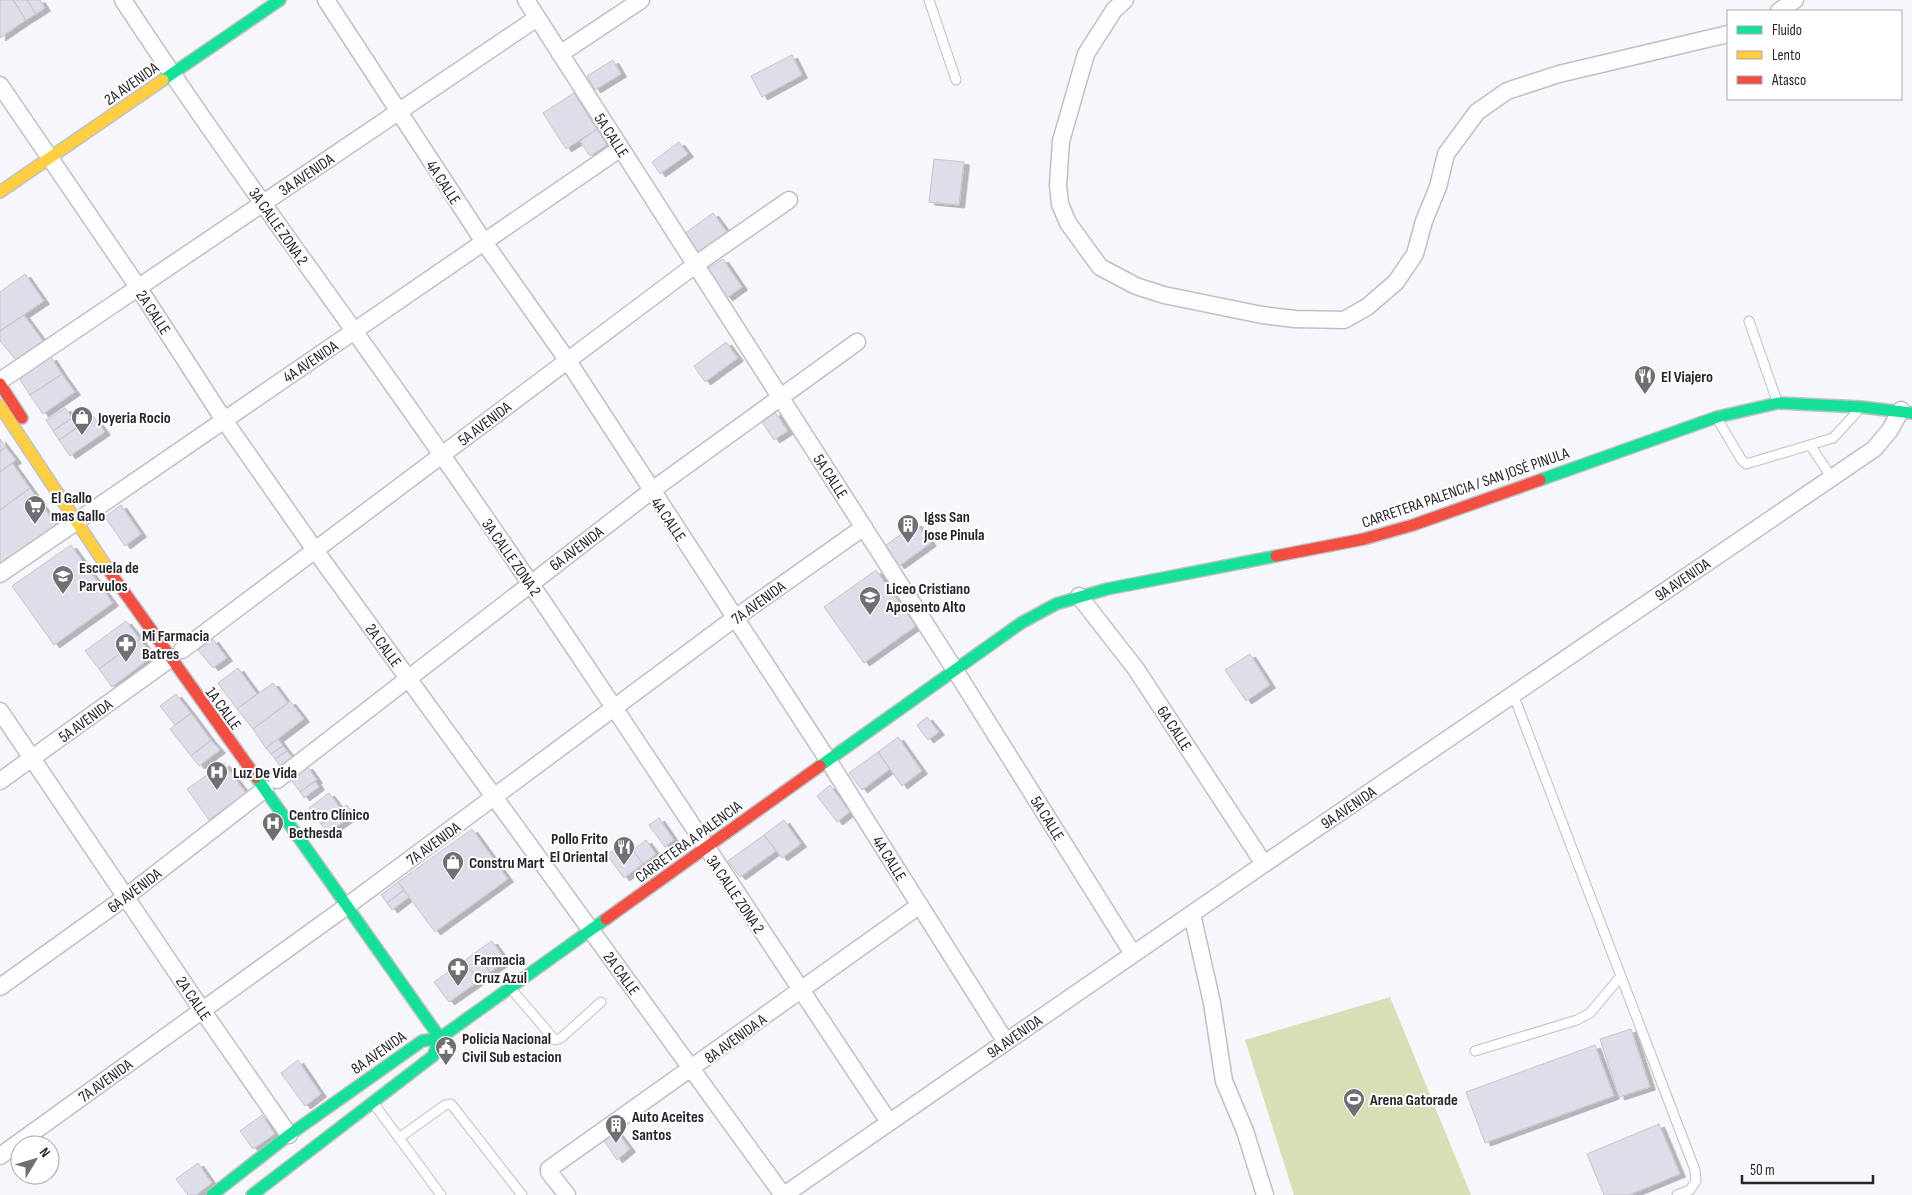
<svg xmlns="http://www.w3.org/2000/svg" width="1912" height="1195" viewBox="0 0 1912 1195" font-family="'Sofia Sans Condensed',sans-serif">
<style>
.green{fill:#dadeb6}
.building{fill:#dddeea;stroke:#c4c4c9;filter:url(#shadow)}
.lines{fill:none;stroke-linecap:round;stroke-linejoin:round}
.lane-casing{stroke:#bfc0c4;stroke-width:11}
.street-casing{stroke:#bfc0c4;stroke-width:19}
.fast-casing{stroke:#bfc0c4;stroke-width:14}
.slow-casing{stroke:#bfc0c4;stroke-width:14}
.jam-casing{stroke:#bfc0c4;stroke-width:14}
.lane{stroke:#fefefe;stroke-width:9}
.street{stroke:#fefefe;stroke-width:16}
.fast{stroke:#16e098;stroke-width:11}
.slow{stroke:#ffcf43;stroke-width:11}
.jam{stroke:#f24e42;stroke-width:11}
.labels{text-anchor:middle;stroke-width:4;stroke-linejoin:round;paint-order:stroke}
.street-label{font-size:16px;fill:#26272b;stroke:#fff}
.poi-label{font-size:16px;font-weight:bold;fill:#26272b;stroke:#fff;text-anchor:start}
</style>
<defs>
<filter id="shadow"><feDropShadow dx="5.5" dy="3" stdDeviation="0" flood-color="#0004"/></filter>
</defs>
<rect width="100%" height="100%" fill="#f6f6fb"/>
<path class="green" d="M 1390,997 L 1471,1195 L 1294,1195 L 1245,1040 Z"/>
<path class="building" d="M 0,0 L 13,0 L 26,20 L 0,38 Z
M 13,0 L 27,0 L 36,14 L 26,20 Z
M 27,0 L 40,0 L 45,8 L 36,14 Z
M 792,55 L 802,75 L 762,97 L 751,76 Z
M 613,60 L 621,74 L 595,90 L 587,76 Z
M 574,93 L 597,129 L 566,149 L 543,113 Z
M 597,129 L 607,145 L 590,156 L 580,141 Z
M 679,142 L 688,154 L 660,174 L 652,162 Z
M 934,159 L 964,162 L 959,205 L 929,202 Z
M 713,213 L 727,232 L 697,253 L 684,234 Z
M 723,259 L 742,287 L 727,298 L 707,269 Z
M 25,274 L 44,301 L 0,331 L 0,292 Z
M 24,315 L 43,341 L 16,360 L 0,341 L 0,331 Z
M 726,342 L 738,358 L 705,382 L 694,366 Z
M 51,357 L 62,374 L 30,395 L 19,378 Z
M 62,374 L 75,392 L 43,414 L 30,395 Z
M 65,408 L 72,418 L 53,431 L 46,420 Z
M 775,412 L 788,431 L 774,440 L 762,422 Z
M 93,416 L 105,432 L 70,456 L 59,440 Z
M 72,418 L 77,428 L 59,440 L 53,431 Z
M 0,439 L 6,447 L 0,451 Z
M 6,447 L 16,460 L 0,472 L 0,451 Z
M 12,463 L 30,488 L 0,510 L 0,472 Z
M 30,488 L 59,529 L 0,570 L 0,510 Z
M 121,505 L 141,534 L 125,546 L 105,517 Z
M 916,523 L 931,543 L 899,566 L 885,546 Z
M 71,545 L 113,603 L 54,645 L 12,586 Z
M 876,570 L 916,626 L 864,663 L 824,607 Z
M 126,621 L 140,639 L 99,669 L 85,651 Z
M 140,639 L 153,656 L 112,687 L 99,669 Z
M 213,639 L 227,658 L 213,668 L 198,650 Z
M 1250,654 L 1270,685 L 1246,701 L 1225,670 Z
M 238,668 L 257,694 L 237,709 L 218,683 Z
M 273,683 L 288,703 L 253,729 L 237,709 Z
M 176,694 L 191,713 L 175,725 L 160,706 Z
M 290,701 L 304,719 L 266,748 L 253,729 Z
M 191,713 L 211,740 L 191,756 L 170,729 Z
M 927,717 L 939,732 L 928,740 L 917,725 Z
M 898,737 L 922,771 L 902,786 L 878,752 Z
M 278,739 L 283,746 L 271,754 L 266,748 Z
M 211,740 L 220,750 L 199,766 L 191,756 Z
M 283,746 L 287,751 L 275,759 L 271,754 Z
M 287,751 L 292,757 L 280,766 L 275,759 Z
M 878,752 L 890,769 L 862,790 L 849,773 Z
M 224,763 L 246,793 L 209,820 L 187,789 Z
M 307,766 L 317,780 L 300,792 L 292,781 L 293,777 Z
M 315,781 L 319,787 L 304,798 L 300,792 Z
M 830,785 L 850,812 L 837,822 L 817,796 Z
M 329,793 L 341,809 L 321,824 L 309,808 Z
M 347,805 L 353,815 L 328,833 L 321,824 Z
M 659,818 L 674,840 L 665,847 L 649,825 Z
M 784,820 L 801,844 L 782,858 L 764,835 Z
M 472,829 L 508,879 L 435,932 L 398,882 Z
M 764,835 L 776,851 L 740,877 L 728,861 Z
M 646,840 L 656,854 L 643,864 L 633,850 Z
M 626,841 L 643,864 L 624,878 L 607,855 Z
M 398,882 L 404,890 L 387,903 L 381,895 Z
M 404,890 L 409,897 L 392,910 L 387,903 Z
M 492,941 L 506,961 L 490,972 L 476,952 Z
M 476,952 L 490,972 L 479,981 L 464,961 Z
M 464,961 L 479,981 L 449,1002 L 434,982 Z
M 1631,1029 L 1650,1087 L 1619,1097 L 1600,1039 Z
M 1595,1045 L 1614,1096 L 1485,1143 L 1466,1092 Z
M 298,1060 L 321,1094 L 305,1106 L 281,1073 Z
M 262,1115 L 275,1134 L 253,1149 L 240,1131 Z
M 1659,1124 L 1680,1174 L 1629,1195 L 1604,1195 L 1587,1154 Z
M 615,1129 L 630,1149 L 617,1160 L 602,1138 Z
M 198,1163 L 212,1183 L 196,1195 L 188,1195 L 176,1179 Z"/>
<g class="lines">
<g class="lane-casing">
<path id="lane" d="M 929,0 L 956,80
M 1749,321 L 1777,401
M 1718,420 L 1741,459 L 1746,464 L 1833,438 L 1857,412
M 1810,445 L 1832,478
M 1513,694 L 1695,1170 L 1696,1181 L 1690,1190 L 1677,1195
M 512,990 L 555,1040 L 561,1038 L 601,1002
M 1475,1051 L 1577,1020 L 1590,1013 L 1621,976
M 374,1104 L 441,1195
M 399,1138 L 445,1105 L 451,1104 L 522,1195"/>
</g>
<g class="street-casing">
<path id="street" d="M 123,0 C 225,156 338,305 444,458 C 597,677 741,901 889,1122
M 326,0 L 484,242 L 568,361 L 828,760 L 1006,1042
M 526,0 L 955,670 L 1133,954
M 1125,0 L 1114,10 L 1086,54 L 1061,141 L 1058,185 L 1060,204 L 1068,223 L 1100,267 L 1136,286 L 1164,295 L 1262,315 L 1295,319 L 1344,320 L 1367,307 L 1396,282 L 1415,254 L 1424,221 L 1438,187 L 1446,154 L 1477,112 L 1507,91 L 1559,74 L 1728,34
M 1779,11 L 1795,0
M 560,54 L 641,0
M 0,85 L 138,287 L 224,420 L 315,550 L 783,1195
M 0,381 L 537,18
M 0,574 L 621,148
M 1079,596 L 1136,669 L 1264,864
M 182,650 L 695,265 L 789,200
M 0,711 L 202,1010 L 289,1135
M 277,780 L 651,491 L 857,342
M 0,781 L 170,659
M 1192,914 L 1212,1003 L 1224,1081 L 1245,1131 L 1265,1195
M 0,987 L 127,896 L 265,789
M 0,1156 L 347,906 L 735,618 L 864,527
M 567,1195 L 549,1172 L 549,1169 L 920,905
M 784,1195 L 1264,864 L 1874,449 L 1890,430 L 1901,410"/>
</g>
<g class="fast-casing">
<path id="fast" d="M 163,80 L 280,0
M 1540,480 L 1717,417 L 1778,403 L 1861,407 L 1912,413
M 820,766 L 1021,623 L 1056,604 L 1107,589 L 1276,556
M 256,777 L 440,1038 L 606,919
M 212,1195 L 289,1135 L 422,1041 L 440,1038
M 252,1195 L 433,1056 L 440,1038"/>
</g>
<g class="slow-casing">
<path id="slow" d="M 0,192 L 163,80
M 0,406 L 110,572"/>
</g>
<g class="jam-casing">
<path id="jam" d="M 0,384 L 22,418
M 1276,556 L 1364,539 L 1413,525 L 1540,480
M 110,572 L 256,777
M 606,919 L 820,766"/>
</g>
<use href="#lane" class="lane"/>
<use href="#street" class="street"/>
<use href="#fast" class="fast"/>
<use href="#slow" class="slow"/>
<use href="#jam" class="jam"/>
</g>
<defs>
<g id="restaurant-pin" transform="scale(1.125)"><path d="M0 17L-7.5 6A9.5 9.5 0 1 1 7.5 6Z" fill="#6f6f74" stroke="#fff"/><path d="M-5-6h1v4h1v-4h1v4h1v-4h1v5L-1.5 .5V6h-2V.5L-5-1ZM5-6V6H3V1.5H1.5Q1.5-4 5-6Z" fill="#fff"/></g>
<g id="shop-pin" transform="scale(1.125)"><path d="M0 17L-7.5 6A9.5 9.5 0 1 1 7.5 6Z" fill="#6f6f74" stroke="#fff"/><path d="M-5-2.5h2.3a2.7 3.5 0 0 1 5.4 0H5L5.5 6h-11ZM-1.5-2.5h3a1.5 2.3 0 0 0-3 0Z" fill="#fff"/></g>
<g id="supermarket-pin" transform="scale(1.125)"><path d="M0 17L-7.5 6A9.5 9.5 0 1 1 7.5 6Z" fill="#6f6f74" stroke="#fff"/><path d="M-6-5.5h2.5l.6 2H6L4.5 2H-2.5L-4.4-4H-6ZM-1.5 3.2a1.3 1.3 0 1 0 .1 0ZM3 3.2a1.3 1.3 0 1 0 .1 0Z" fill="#fff"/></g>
<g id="building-pin" transform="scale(1.125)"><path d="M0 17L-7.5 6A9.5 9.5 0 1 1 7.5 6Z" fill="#6f6f74" stroke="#fff"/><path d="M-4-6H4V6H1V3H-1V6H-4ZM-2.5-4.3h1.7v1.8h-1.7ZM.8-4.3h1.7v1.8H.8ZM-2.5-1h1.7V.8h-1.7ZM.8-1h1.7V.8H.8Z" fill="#fff"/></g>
<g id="school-pin" transform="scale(1.125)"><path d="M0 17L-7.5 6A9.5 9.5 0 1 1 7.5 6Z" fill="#6f6f74" stroke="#fff"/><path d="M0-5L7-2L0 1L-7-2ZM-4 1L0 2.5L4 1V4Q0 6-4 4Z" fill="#fff"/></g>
<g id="pharmacy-pin" transform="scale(1.125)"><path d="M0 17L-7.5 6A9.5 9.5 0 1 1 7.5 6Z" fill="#6f6f74" stroke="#fff"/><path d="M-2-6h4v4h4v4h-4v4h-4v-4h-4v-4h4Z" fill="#fff"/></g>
<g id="hospital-pin" transform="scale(1.125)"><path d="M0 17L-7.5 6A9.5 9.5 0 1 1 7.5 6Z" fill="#6f6f74" stroke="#fff"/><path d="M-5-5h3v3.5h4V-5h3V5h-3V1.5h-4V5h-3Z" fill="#fff"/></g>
<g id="civic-pin" transform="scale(1.125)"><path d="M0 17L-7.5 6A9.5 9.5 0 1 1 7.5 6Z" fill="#6f6f74" stroke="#fff"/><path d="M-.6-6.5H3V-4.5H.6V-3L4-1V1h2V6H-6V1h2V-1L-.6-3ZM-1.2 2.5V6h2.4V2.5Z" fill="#fff"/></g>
<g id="stadium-pin" transform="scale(1.125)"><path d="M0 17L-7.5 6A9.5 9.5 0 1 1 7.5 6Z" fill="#6f6f74" stroke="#fff"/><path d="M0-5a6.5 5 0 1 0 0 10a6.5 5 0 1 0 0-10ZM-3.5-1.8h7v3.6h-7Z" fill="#fff"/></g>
</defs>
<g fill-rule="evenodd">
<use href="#restaurant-pin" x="1645" y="376"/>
<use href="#shop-pin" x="82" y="417"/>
<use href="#supermarket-pin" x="35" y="506"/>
<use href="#building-pin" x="908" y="525"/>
<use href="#school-pin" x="63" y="576"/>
<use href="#school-pin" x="870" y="597"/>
<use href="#pharmacy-pin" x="126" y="644"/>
<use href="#hospital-pin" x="217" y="772"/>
<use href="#hospital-pin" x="273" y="823"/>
<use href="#restaurant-pin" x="624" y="847"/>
<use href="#shop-pin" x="453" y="862"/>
<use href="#pharmacy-pin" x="458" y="968"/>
<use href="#civic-pin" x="446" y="1047"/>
<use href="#stadium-pin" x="1354" y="1099"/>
<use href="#building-pin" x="616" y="1125"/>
</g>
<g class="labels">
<g class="street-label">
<text transform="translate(131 83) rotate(-35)" y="6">2A AVENIDA</text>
<text transform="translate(612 135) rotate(57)" y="6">5A CALLE</text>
<text transform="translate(306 174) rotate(-34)" y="6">3A AVENIDA</text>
<text transform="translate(444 182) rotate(57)" y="6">4A CALLE</text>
<text transform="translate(279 226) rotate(55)" y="6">3A CALLE ZONA 2</text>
<text transform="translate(154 312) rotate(57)" y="6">2A CALLE</text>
<text transform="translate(310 361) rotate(-34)" y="6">4A AVENIDA</text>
<text transform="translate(484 423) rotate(-37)" y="6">5A AVENIDA</text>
<text transform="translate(831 476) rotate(57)" y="6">5A CALLE</text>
<text transform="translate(1465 487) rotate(-19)" y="6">CARRETERA PALENCIA / SAN JOSÉ PINULA</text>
<text transform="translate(669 519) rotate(56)" y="6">4A CALLE</text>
<text transform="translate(576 548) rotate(-37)" y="6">6A AVENIDA</text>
<text transform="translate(512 557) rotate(55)" y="6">3A CALLE ZONA 2</text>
<text transform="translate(1682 579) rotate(-34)" y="6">9A AVENIDA</text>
<text transform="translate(758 602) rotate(-36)" y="6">7A AVENIDA</text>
<text transform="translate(384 645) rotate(54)" y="6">2A CALLE</text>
<text transform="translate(224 708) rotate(54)" y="6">1A CALLE</text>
<text transform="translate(85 720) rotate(-36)" y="6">5A AVENIDA</text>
<text transform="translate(1175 728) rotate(57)" y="6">6A CALLE</text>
<text transform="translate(1348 807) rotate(-34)" y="6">9A AVENIDA</text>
<text transform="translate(1048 818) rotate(58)" y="6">5A CALLE</text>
<text transform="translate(688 841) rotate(-36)" y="6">CARRETERA A PALENCIA</text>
<text transform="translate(433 843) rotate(-36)" y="6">7A AVENIDA</text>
<text transform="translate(890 858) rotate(58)" y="6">4A CALLE</text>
<text transform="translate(134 890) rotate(-37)" y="6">6A AVENIDA</text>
<text transform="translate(736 894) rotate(56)" y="6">3A CALLE ZONA 2</text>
<text transform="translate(622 973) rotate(54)" y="6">2A CALLE</text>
<text transform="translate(194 998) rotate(56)" y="6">2A CALLE</text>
<text transform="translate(1014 1036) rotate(-35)" y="6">9A AVENIDA</text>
<text transform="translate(735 1038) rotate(-36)" y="6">8A AVENIDA A</text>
<text transform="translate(378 1052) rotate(-35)" y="6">8A AVENIDA</text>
<text transform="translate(105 1080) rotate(-36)" y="6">7A AVENIDA</text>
</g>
<g class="poi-label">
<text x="1661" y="382">El Viajero</text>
<text x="98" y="423">Joyeria Rocio</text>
<text x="51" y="503">El Gallo<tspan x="51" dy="18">mas Gallo</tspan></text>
<text x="924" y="522">Igss San<tspan x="924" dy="18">Jose Pinula</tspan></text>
<text x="79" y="573">Escuela de<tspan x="79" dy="18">Parvulos</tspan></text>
<text x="886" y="594">Liceo Cristiano<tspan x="886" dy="18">Aposento Alto</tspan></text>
<text x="142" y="641">Mi Farmacia<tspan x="142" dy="18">Batres</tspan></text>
<text x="233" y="778">Luz De Vida</text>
<text x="289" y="820">Centro Clínico<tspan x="289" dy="18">Bethesda</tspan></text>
<text x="608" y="844" text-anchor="end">Pollo Frito<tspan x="608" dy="18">El Oriental</tspan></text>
<text x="469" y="868">Constru Mart</text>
<text x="474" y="965">Farmacia<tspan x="474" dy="18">Cruz Azul</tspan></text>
<text x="462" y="1044">Policia Nacional<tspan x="462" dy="18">Civil Sub estacion</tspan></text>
<text x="1370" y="1105">Arena Gatorade</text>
<text x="632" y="1122">Auto Aceites<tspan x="632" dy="18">Santos</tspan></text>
</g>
</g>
<rect x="1727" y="10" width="175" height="90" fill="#ffffff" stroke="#a8a9aa"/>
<rect x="1737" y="26" width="25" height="8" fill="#16e098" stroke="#a8a9aa"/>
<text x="1772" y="35" font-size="15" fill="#26272b">Fluido</text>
<rect x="1737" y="51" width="25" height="8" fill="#ffcf43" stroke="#a8a9aa"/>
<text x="1772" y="60" font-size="15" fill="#26272b">Lento</text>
<rect x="1737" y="76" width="25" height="8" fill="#f24e42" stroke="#a8a9aa"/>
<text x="1772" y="85" font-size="15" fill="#26272b">Atasco</text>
<g transform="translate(35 1160) rotate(52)"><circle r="24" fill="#ffffff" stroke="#a8a9aa"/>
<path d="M0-4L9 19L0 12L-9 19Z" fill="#6f6f74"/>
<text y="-8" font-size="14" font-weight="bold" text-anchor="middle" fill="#26272b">N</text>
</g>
<path d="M1742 1175v8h131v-8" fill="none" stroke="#26272b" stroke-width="2.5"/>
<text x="1750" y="1175" font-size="15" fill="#26272b" stroke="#ffffff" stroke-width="4" paint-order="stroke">50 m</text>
</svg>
